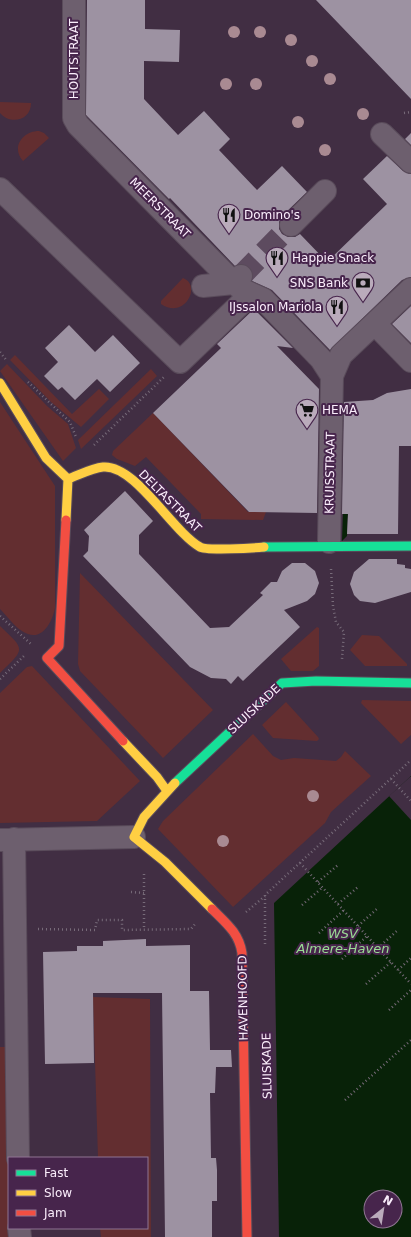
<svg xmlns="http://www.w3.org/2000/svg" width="411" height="1237" viewBox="0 0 411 1237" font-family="'DejaVu Sans',sans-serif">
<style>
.green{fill:#632e30}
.water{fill:#082208;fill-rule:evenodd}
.pier{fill:#412e43}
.building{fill:#9d92a2}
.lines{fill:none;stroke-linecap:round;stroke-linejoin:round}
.street-tunnel{stroke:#5d4b5f;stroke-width:22;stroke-dasharray:22 11;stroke-linecap:butt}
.street-casing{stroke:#594b5a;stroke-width:24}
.fast-casing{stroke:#594b5a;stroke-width:11}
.slow-casing{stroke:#594b5a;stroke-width:11}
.jam-casing{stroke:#594b5a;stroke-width:11}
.path{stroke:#776b79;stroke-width:2.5;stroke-dasharray:1 3;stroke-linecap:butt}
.street{stroke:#6d5f6e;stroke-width:22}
.fast{stroke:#16e098;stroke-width:9}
.slow{stroke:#ffcf43;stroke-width:9}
.jam{stroke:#f24e42;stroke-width:9}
.tree{fill:#a98a92}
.labels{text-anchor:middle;stroke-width:4;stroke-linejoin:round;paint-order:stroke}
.street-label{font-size:12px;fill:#fbeefc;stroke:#47254c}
.poi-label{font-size:12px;fill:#fbeefc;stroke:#47254c;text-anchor:start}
.water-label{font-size:13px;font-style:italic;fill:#9adb95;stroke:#47254c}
</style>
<rect width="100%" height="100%" fill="#412e43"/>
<path class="green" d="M 0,102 L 31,103 C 31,121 10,125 0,113 Z
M 39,131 L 44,133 L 49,138 L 23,161 C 11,148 22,131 39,131 Z
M 183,278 C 202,285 185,320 161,304 L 161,301 Z
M 15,355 L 72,414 L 99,389 L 109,399 L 81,427 L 51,402 L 10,360 Z
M 7,364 L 47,406 L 68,424 L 76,448 L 63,461 L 0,371 Z
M 151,369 L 157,376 L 81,449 L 78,440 Z
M 0,402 L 55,486 L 55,608 C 52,623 41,644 22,631 C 14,626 7,616 0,609 Z
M 153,413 L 248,512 L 266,512 L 263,520 L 201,519 L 201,514 L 146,457 L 135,466 L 117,459 L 112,455 L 113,451 Z
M 80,573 L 213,710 L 163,758 L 80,671 L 78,664 Z
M 0,626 C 25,650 26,648 0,673 Z
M 317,627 L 319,628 L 319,666 L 313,671 L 291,671 L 281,659 Z
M 362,635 L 379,636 L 407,664 L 407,666 L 365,666 L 350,650 Z
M 32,666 L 140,781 L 97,821 L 0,823 L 0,693 L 27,667 Z
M 362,700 L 411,701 L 411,735 L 401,744 L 361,703 Z
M 286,702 L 318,737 L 319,739 L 317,741 L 273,738 L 262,725 Z
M 253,734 L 273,756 L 281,760 L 294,758 L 336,761 L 341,757 L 345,751 L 371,776 L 331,812 L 325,823 L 233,907 L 158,829 L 163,821 Z
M 93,997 L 150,999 L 151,1237 L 101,1237 L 100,1228 L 147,1228 L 147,1158 L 98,1158 Z
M 0,1047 L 8,1047 L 9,1228 L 11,1237 L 0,1237 Z"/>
<path class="water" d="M 345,458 L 350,458 L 347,536 L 342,541 Z
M 411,776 L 411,1237 L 279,1237 L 274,903 ZM 371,1197 L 395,1197 L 395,1221 L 371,1221 Z"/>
<path class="pier" d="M 410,777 L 411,777 L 411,820 L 389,796 Z"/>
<path class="building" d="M 87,0 L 145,0 L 145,29 L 180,30 L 179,62 L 144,61 L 144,99 L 178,135 L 204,111 L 230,139 L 219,150 L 257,190 L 282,166 L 307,192 L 282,216 L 279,222 L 279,229 L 282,234 L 288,237 L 295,237 L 300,234 L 327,262 L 387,204 L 363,179 L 387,156 L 403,171 L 411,174 L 411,277 L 402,280 L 330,350 L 272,290 L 252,281 L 253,273 L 250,267 L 244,264 L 235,266 L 170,198 L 169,199 L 88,117 L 86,115 Z
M 316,0 L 411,0 L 411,99 Z
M 411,133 L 411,145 L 405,139 Z
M 411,306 L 411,343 L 392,324 Z
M 254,309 L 293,348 L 277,346 L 319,389 L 317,513 L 249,512 L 153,413 L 221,348 L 217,344 Z
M 69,325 L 95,352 L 113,335 L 140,363 L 110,392 L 97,379 L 75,400 L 62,387 L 58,390 L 44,376 L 58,362 L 45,348 Z
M 411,389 L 411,446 L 399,446 L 398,534 L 347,534 L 348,514 L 342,514 L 344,402 L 373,400 L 387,393 Z
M 125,491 L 153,521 L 139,535 L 139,554 L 210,628 L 229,627 L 263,595 L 260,593 L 271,582 L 277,582 L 282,571 L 292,563 L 305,563 L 315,571 L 319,583 L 315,594 L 307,601 L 284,610 L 300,627 L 243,681 L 238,676 L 231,684 L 226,679 L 211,678 L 190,667 L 83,556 L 88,551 L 89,536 L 84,530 Z
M 369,559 L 397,559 L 397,564 L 405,565 L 405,568 L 411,569 L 411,592 L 375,603 L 360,601 L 354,595 L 350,584 L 354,572 Z
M 146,939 L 146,946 L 190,945 L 190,991 L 209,991 L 210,1050 L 231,1050 L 232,1067 L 216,1067 L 215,1093 L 210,1093 L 211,1158 L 216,1158 L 217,1170 L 217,1201 L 212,1201 L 212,1237 L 165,1237 L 162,993 L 93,993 L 94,1063 L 45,1064 L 43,952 L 77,951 L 77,946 L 103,946 L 103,941 Z"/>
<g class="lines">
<path class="street-tunnel" d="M 241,276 L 291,225"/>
<g class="street-casing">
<path id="street" d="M 74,0 L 74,118 L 78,125 L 234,283 L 243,290 L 263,299 L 321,359 L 332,376
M 382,134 L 411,162
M 0,189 L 180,362 L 251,294
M 291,225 L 325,191
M 203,286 L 234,283 L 241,276
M 375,324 L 411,361
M 329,542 L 332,376 L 341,355 L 411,289
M 14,839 L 18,1158
M 0,840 L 134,837
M 19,1228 L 20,1237"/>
</g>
<g class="fast-casing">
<path id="fast" d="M 264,547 L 411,546
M 175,783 L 282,683 L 316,681 L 411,683"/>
</g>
<g class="slow-casing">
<path id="slow" d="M 0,383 L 46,458 L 68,479 L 66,520
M 68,479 C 79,475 92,468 103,467 C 135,464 172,531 200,547 C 206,551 253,548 264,547
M 123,741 L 157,777 L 167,791
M 175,783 L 144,817 L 134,837 L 165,862 L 212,909"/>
</g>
<g class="jam-casing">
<path id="jam" d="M 66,520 L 59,646 L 47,658 L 123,741
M 212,909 C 226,923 239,933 242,953 L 247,1237"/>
</g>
<path class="path" d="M 404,113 L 411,112
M 0,352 L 7,361
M 28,382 L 70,422 L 76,437
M 94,445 L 164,377
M 331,569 L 333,606 L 336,622 L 344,632 L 342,659
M 0,616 L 31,644
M 0,679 L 25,655
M 391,779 L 411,801
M 300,863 L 411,984
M 144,874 L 144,930
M 318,882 L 338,865
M 131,892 L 144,893
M 338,904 L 358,887
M 302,905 L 323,887
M 246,912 L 265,896
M 358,926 L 378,908
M 38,929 L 95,930 L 97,920 L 122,920 L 122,930 L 191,929 L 195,924
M 319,933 L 344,910
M 265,944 L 265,895 L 411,760
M 378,948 L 398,930
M 342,959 L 367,936
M 398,970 L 411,958
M 366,984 L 391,962
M 389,1010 L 411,990
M 345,1100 L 411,1040"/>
<use href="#street" class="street"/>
<use href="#fast" class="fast"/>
<use href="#slow" class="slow"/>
<use href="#jam" class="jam"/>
</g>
<g class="tree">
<circle cx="234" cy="32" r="6"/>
<circle cx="260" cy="32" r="6"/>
<circle cx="291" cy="40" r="6"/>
<circle cx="312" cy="61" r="6"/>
<circle cx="330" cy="79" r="6"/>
<circle cx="226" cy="84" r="6"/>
<circle cx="256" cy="84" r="6"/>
<circle cx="363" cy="114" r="6"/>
<circle cx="298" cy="122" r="6"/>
<circle cx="325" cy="150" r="6"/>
<circle cx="313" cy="796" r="6"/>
<circle cx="223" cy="841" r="6"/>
</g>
<defs>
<g id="restaurant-pin" transform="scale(1.15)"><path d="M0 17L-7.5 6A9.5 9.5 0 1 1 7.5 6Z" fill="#baabbb" stroke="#47254c"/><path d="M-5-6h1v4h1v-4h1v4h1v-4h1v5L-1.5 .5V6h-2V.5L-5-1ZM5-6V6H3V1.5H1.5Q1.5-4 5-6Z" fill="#111"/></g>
<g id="bank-pin" transform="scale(1.15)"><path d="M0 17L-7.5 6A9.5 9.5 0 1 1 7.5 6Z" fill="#baabbb" stroke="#47254c"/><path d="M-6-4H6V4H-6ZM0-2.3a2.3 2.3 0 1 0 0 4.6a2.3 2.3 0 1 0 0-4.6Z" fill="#111"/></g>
<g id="supermarket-pin" transform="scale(1.15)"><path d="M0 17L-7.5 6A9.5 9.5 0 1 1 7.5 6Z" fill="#baabbb" stroke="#47254c"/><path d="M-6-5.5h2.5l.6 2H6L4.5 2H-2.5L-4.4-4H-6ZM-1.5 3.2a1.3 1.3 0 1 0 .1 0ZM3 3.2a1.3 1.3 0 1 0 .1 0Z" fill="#111"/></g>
</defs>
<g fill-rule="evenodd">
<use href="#restaurant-pin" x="229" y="215"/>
<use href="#restaurant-pin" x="277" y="258"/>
<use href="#bank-pin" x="363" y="283"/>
<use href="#restaurant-pin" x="337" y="307"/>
<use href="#supermarket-pin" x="307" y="410"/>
</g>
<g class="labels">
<g class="street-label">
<text transform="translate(74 59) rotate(-90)" y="4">HOUTSTRAAT</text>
<text transform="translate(160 208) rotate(45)" y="4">MEERSTRAAT</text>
<text transform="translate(330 473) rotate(-89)" y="4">KRUISSTRAAT</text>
<text transform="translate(170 501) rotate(45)" y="4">DELTASTRAAT</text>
<text transform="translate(254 709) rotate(-43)" y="4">SLUISKADE</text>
<text transform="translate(243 998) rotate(-91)" y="4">HAVENHOOFD</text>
<text transform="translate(267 1066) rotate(-91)" y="4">SLUISKADE</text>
</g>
<g class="poi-label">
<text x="244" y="219">Domino's</text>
<text x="292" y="262">Happie Snack</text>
<text x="348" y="287" text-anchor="end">SNS Bank</text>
<text x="322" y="311" text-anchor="end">IJssalon Mariola</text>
<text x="322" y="414">HEMA</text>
</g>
<g class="water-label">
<text x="343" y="938">WSV<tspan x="343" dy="15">Almere-Haven</tspan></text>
</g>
</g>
<rect x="8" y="1157" width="140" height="72" fill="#47254c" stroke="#8f7592"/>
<rect x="16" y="1170" width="20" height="6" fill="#16e098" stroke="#8f7592"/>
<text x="44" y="1177" font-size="12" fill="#fbeefc">Fast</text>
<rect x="16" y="1190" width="20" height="6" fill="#ffcf43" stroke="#8f7592"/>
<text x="44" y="1197" font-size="12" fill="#fbeefc">Slow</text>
<rect x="16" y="1210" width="20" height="6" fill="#f24e42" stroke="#8f7592"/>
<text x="44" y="1217" font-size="12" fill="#fbeefc">Jam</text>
<g transform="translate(383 1209) rotate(30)"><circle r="19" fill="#47254c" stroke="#8f7592"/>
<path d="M0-3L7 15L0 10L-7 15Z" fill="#baabbb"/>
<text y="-6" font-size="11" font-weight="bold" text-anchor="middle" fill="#fbeefc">N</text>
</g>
</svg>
